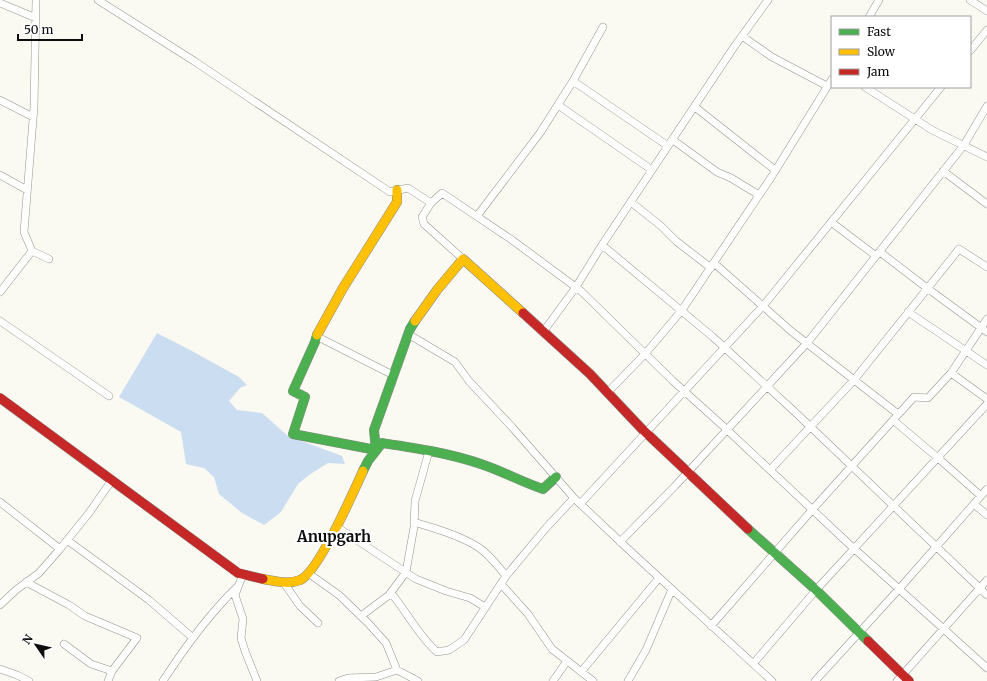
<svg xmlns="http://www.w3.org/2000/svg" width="987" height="681" viewBox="0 0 987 681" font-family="Merriweather,serif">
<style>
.water{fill:#cbddf1}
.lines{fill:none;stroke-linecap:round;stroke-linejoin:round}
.street-casing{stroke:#949490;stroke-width:8}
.fast-casing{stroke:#8a8a87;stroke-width:10}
.slow-casing{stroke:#8a8a87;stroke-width:10}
.jam-casing{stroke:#8a8a87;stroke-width:10}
.street{stroke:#fefefd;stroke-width:7}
.fast{stroke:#4caf50;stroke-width:9}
.slow{stroke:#ffc107;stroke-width:9}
.jam{stroke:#c62828;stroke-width:9}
.labels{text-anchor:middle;stroke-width:4;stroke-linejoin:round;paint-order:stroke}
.district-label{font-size:15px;font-weight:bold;fill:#0d0d0d;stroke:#fff}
</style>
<rect width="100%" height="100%" fill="#fafaf2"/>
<path class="water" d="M 157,333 L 190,350 L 239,377 L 247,385 L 240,388 L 229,401 L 237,410 L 262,413 L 288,436 L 342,456 L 345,464 L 328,463 L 309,475 L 298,484 L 281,512 L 264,525 L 242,513 L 219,494 L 214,477 L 204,468 L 186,464 L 181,432 L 119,397 Z"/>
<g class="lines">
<g class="street-casing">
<path id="street" d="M 36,0 L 34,107 L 24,232 L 32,251 L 49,259
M 98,0 L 194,61 L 390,192 L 408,188 L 431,203 L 422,217 L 424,224 L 463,259
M 970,0 L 987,11
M 0,3 L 36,18
M 869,17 L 879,0
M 742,36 L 772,57 L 827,86
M 970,51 L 987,30
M 573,81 L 668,146
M 865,87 L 932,130 L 987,157
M 0,100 L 33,117
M 558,105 L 652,170
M 695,107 L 775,170
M 673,140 L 717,172 L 731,178 L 759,195
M 943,171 L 987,204
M 0,175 L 27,190
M 631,202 L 661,226 L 676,241 L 711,268
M 431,203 L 442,193 L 512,240 L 581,291 L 673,381 L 723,426 L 849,544 L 987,668
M 477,216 L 540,133 L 573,81 L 603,27
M 831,222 L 876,256
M 602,245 L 713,337 L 795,412 L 987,595
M 880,252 L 927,288 L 987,332
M 714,263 L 791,331 L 898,414
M 0,292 L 32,251
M 908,312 L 987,365
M 0,321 L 109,396
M 543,332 L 576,287 L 602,245 L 734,47 L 768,0
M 408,334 L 455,362 L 469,381 L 512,427 L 574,498 L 628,549 L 772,681
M 316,336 L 393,375
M 951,373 L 987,399
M 608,392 L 645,354 L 682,310 L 772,176 L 832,79
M 893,420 L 938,458 L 981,496
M 770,470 L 854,380 L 959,249 L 987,267
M 0,502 L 60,549
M 580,504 L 763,306 L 941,87
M 974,504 L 987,515
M 414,522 C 436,529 459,535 478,547 C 489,554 498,566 506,576
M 337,527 L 416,579 L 446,591 L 470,598 L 485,607
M 67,540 L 149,600 L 193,638
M 620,542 L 675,486 L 807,343 L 964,145 L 987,106
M 308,573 L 339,595 L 368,623 L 386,643 L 397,670
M 243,574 L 235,595 L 243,619 L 241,638 L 245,651 L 257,681
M 26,582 L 69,605 L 85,616 L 137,638 L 112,671 L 108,681
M 284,583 L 300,606 L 318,623
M 501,584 L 528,614 L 552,649 L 593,681
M 391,593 C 407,612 418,635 437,652 L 449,650 L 464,640 L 506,576 L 546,528 L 574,498
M 0,605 L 16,590 L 39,573 L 60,549 L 89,513 L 112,480
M 361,616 L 389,595 L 406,572 L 414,527 L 415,501 L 429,451
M 711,626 L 812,510 L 914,397 L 928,398 L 951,373 L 987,319
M 64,644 L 91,664 L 112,671
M 753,664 L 816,590 L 987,404
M 0,669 L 17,675 L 29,681
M 581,672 L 659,578
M 163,681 C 185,647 209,614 238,586
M 339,681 L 348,678 L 376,677 L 397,670 L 418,681
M 553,681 L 567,661
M 628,681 L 646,650 L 672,589
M 815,681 L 899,589 L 987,489
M 897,681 L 987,580"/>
</g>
<g class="fast-casing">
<path id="fast" d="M 317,335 L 315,342 L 293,391 L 305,397 L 293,434 L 376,450 L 374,430 L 410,329 L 415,321
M 363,471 L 368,461 L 382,443 C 415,448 449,453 481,464 C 502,471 522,482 543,489 L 556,477
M 748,529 L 816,590 L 868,641"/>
</g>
<g class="slow-casing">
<path id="slow" d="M 415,321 L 437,290 L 463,259 L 523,313
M 317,335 L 343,288 L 397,202 L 397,190
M 263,579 C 275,581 288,585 300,580 C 318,573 354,491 363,471"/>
</g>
<g class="jam-casing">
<path id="jam" d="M 523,313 L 590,374 L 641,428 L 748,529
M 0,398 L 238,573 L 263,579
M 868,641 L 909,681"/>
</g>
<use href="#street" class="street"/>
<use href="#fast" class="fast"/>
<use href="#slow" class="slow"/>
<use href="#jam" class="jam"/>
</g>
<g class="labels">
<g class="district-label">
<text x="334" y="542">Anupgarh</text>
</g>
</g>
<rect x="831" y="16" width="140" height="72" fill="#ffffff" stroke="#9e9e9e"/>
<rect x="839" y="29" width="20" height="6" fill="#4caf50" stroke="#9e9e9e"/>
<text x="867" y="36" font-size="12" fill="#0d0d0d">Fast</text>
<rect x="839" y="49" width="20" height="6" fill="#ffc107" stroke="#9e9e9e"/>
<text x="867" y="56" font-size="12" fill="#0d0d0d">Slow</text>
<rect x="839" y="69" width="20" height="6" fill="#c62828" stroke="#9e9e9e"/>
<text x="867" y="76" font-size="12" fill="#0d0d0d">Jam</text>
<g transform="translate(36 645) rotate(304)" stroke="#ffffff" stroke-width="3" paint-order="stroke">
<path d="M0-3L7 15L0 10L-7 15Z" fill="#0d0d0d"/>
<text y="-6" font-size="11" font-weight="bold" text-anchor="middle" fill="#0d0d0d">N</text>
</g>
<path d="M18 34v6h64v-6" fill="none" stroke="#0d0d0d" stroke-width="2"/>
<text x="24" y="34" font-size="12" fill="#0d0d0d" stroke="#ffffff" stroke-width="3" paint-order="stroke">50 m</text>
</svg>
